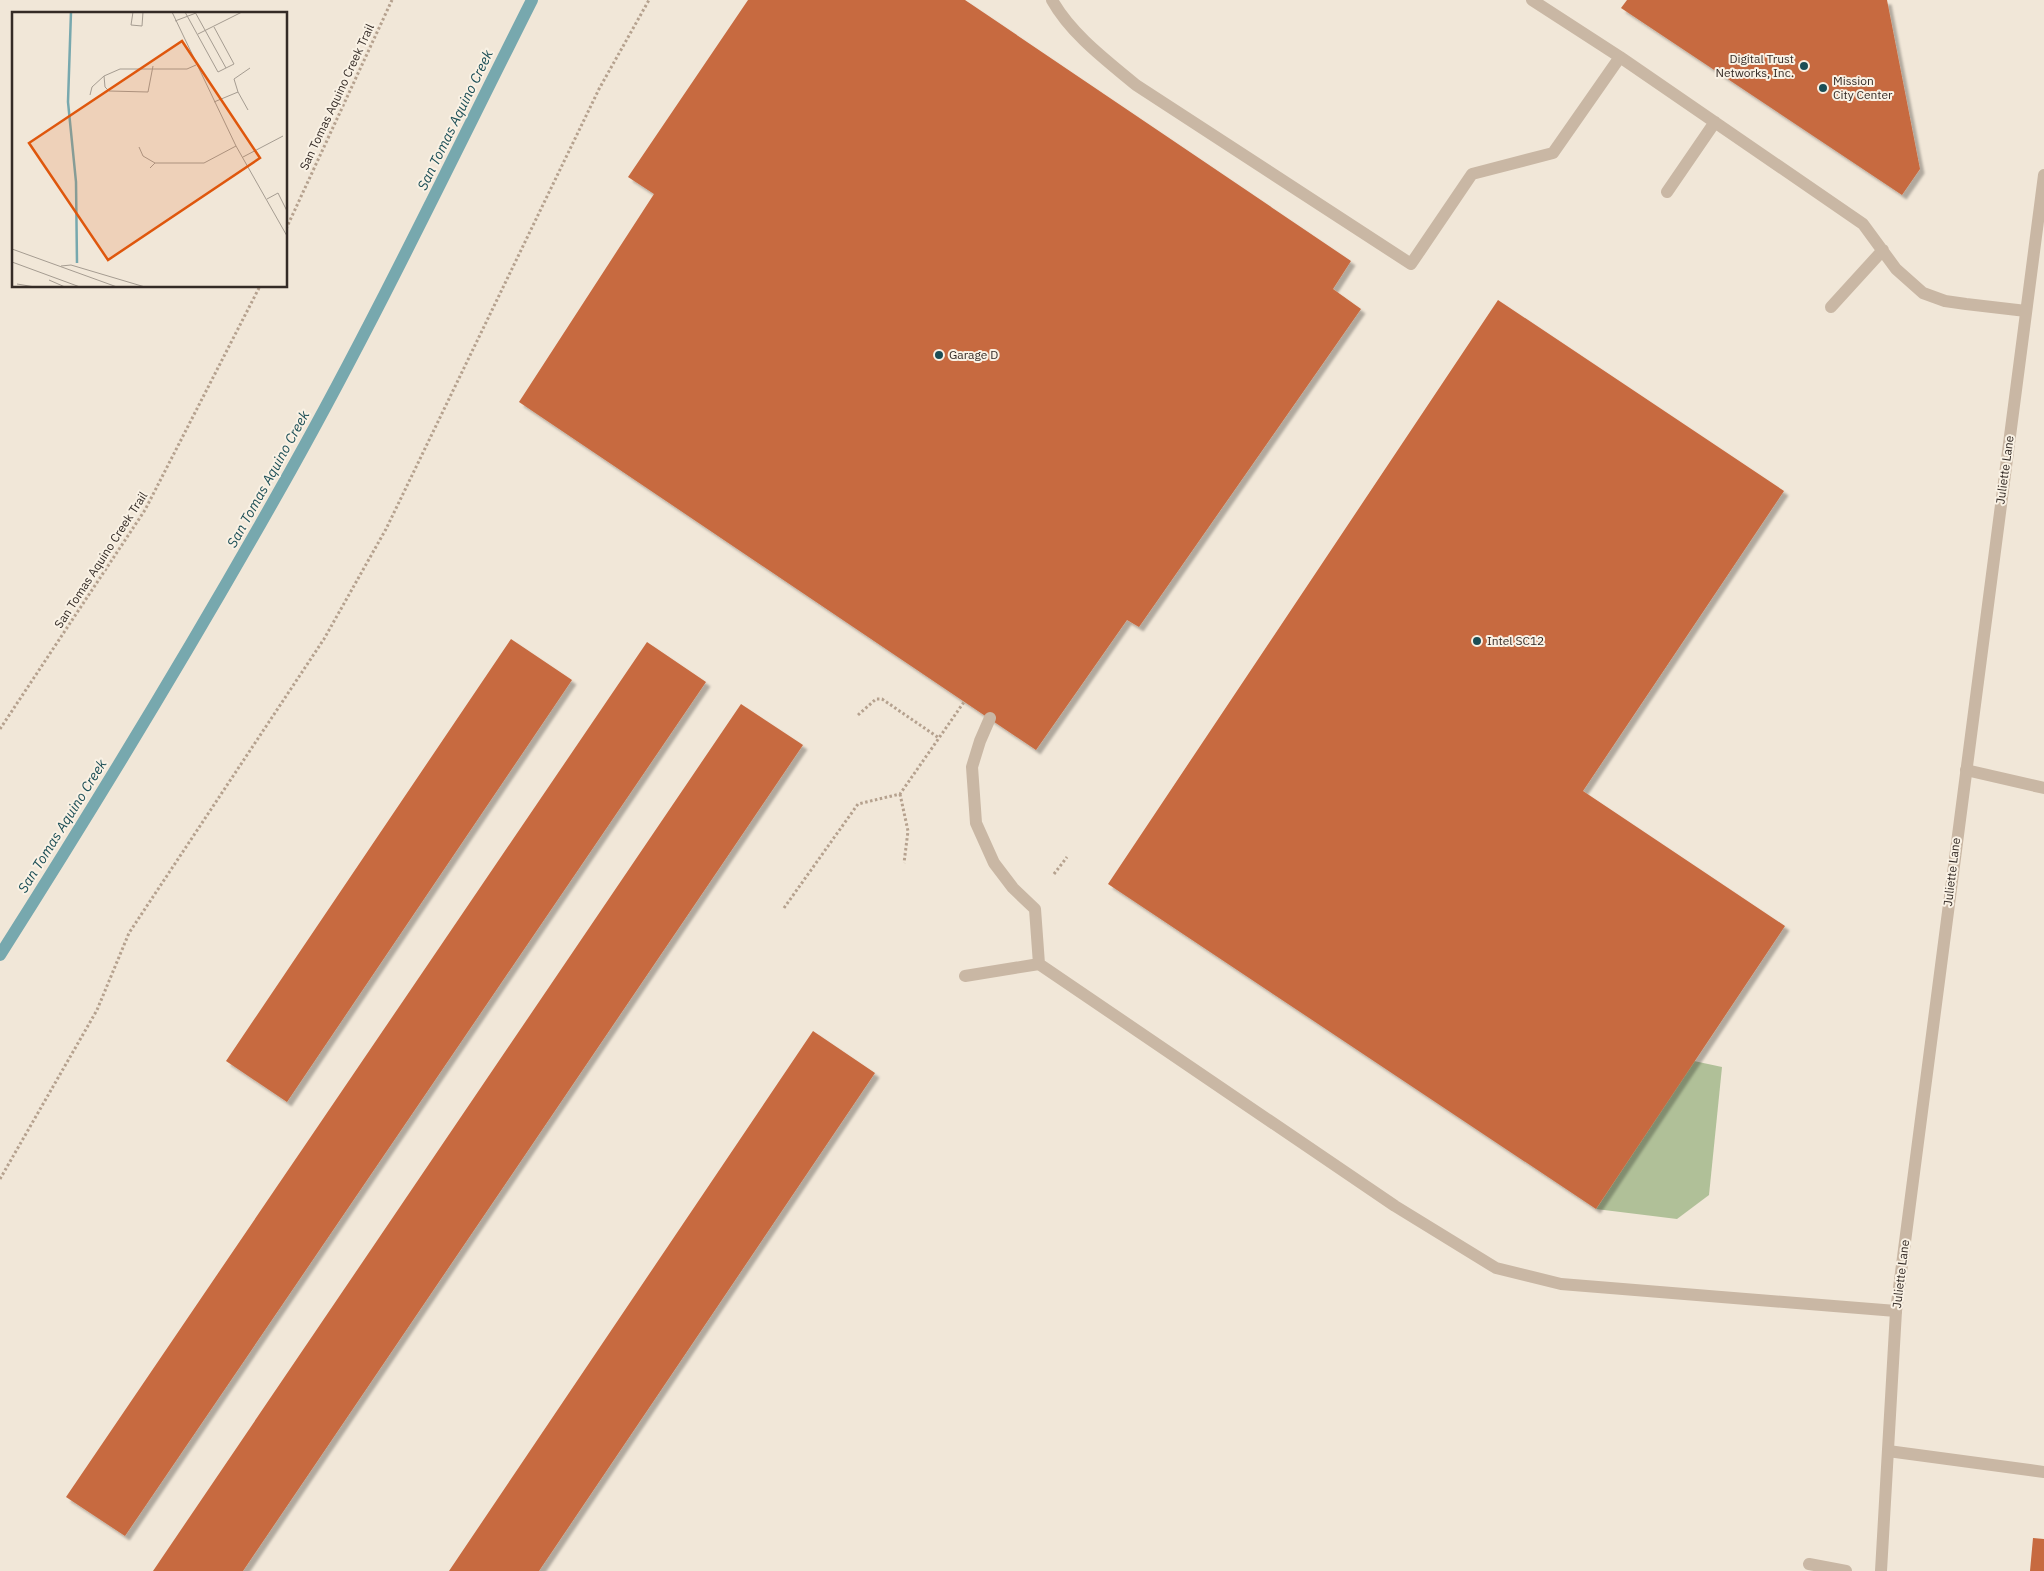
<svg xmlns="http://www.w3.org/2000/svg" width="2044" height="1571" viewBox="0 0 2044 1571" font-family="'IBM Plex Sans',sans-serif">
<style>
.green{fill:#b0c098}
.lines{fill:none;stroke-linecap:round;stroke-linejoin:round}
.stream{stroke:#77a8ae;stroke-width:12}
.building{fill:#c76a40;filter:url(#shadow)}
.path{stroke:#b5a18e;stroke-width:3;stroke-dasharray:2.5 2.5;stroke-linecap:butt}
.service{stroke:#c9b7a4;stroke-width:12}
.tertiary{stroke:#c9b7a4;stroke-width:12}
.poi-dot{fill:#1b4e56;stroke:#f9f1e4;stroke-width:2}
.labels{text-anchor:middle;stroke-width:4;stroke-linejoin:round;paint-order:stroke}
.poi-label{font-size:12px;fill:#342b26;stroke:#f9f1e4;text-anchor:start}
.street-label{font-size:12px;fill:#342b26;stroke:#f9f1e4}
.water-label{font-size:14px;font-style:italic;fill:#1b4e56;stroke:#f9f1e4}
.inset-river{fill:none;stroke:#77a8ae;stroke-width:2.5}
.inset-road{fill:none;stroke:#a59c91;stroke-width:1}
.view{fill:#df570d;fill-opacity:0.15;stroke:#df570d;stroke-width:2.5}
.inset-edge{fill:none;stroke:#342b26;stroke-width:2.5}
</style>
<defs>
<filter id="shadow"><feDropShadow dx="4.5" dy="4.5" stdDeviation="1" flood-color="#0004"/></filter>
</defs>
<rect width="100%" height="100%" fill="#f1e7d8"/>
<path class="green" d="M 1694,1061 L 1722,1067 L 1709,1195 L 1677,1219 L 1596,1209 Z"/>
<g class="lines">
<path class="stream" d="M 0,955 C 101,796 199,634 291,470 C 377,316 453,157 532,0"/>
</g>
<path class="building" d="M 748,0 L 965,0 L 1351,261 L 1333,289 L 1361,309 L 1139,627 L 1127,620 L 1036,750 L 519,402 L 654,194 L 628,177 Z
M 1627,0 L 1887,0 L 1920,169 L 1902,195 L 1621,8 Z
M 1498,300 L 1784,491 L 1583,791 L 1785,926 L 1596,1209 L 1108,884 Z
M 511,639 L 572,680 L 287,1102 L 226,1061 Z
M 647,642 L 706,682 L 125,1536 L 66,1497 Z
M 741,704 L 803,745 L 243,1571 L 153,1571 Z
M 813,1031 L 875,1073 L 539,1571 L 449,1571 Z
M 2033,1538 L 2044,1539 L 2044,1571 L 2030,1571 Z"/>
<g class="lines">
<path class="path" d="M 286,229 L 392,0
M 858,715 L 876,699 L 882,699 L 939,738
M 0,729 L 145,510 L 260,286
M 900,794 L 908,831 L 904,863
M 1054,874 L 1067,857
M 784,908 L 858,804 L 900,794 L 964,702
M 0,1179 L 97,1010 L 129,933 L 324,639 L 386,529 L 599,89 L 649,0"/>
<path class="service" d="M 1052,0 C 1071,34 1106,60 1136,85 L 1411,264 L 1472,174 L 1553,153 L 1620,57
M 1532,0 L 1620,57 L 1863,224 L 1896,269 L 1923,293 L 1945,301 L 1966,304 L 2026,311
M 1667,192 L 1715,122
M 1831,307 L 1883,250
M 990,718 L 980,741 L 972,767 L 976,823 L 994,863 L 1013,888 L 1035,909 L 1039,964
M 1966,770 L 2044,788
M 965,976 L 1039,964 L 1395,1206 L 1496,1268 L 1561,1284 L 1896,1311
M 1888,1451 L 2044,1472
M 1809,1564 L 1846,1571"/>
<path class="tertiary" d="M 1881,1571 L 1896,1311 L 2044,175"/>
</g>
<g class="poi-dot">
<circle cx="1804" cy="66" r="5"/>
<circle cx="1823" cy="88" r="5"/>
<circle cx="939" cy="355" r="5"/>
<circle cx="1477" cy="641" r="5"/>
</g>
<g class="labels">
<g class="poi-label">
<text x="1794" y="63" text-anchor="end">Digital Trust<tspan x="1794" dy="14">Networks, Inc.</tspan></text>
<text x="1833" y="85">Mission<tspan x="1833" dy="14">City Center</tspan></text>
<text x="949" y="359">Garage D</text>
<text x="1487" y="645">Intel SC12</text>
</g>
<g class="street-label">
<text transform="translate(337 97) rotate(-65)" y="4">San Tomas Aquino Creek Trail</text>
<text transform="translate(2005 470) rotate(-82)" y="4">Juliette Lane</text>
<text transform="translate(101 560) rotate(-57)" y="4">San Tomas Aquino Creek Trail</text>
<text transform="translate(1952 872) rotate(-83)" y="4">Juliette Lane</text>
<text transform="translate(1901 1274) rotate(-83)" y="4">Juliette Lane</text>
</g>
<g class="water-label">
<text transform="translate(455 120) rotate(-64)" y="5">San Tomas Aquino Creek</text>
<text transform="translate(268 479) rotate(-61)" y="5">San Tomas Aquino Creek</text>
<text transform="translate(62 826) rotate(-58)" y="5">San Tomas Aquino Creek</text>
</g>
</g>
<g transform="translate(12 12)">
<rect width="275" height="275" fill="#f1e7d8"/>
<path class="inset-river" d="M 59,0 L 56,90 L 64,170 L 65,251"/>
<path class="inset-road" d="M 121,0 L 119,13 L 130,14 L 131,0M 160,0 L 224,134 L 275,224M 173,0 L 206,60 L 214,56 L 183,0M 163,9 L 184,1M 202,15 L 222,52 L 214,56M 186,22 L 230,0M 92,64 L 93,75 L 97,79 L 136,80 L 141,54M 226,80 L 236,98M 78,83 L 80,75 L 92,64 L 108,57 L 175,57 L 184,53M 202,90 L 226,80 L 222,67 L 238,56M 127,135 L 131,144 L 143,151M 231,145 L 271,124M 138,156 L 143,151 L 192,151 L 224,134M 255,187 L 266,181 L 275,199M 0,237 L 105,275M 0,250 L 68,275M 49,254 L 59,253 L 133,275M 37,268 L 53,275M 5,272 L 23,275"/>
<path class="view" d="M 170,29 L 248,146 L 96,248 L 17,131 Z"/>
<rect width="275" height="275" class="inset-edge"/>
</g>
</svg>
